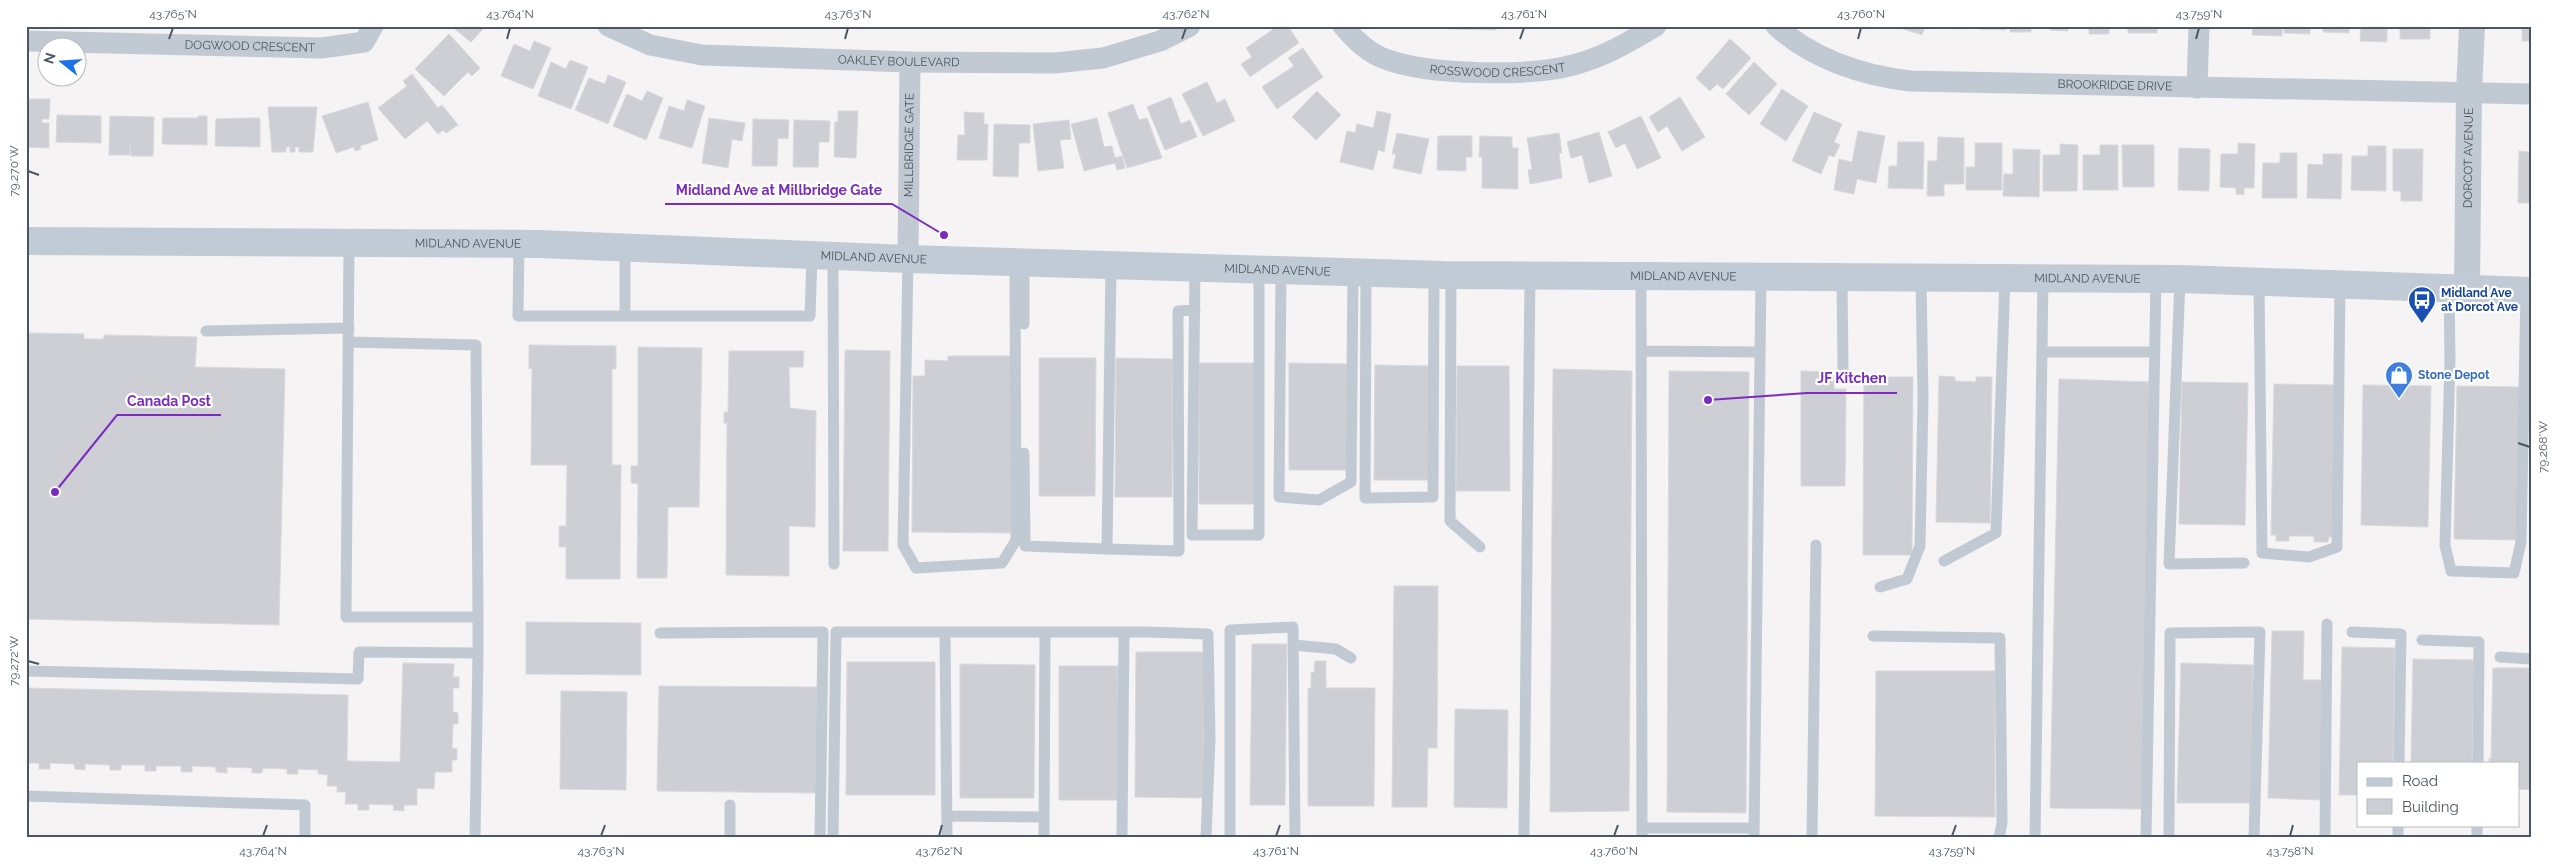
<svg xmlns="http://www.w3.org/2000/svg" width="2557" height="864" viewBox="0 0 2557 864" font-family="Raleway,sans-serif">
<style>
.building{fill:#cdcfd5;stroke:#d7d9de}
.lines{fill:none;stroke-linecap:round;stroke-linejoin:round}
.service{stroke:#c1cad2;stroke-width:11}
.minor{stroke:#c1cad2;stroke-width:21}
.tertiary{stroke:#c1cad2;stroke-width:26}
.secondary{stroke:#c1cbd6;stroke-width:28}
.ticks{fill:none;stroke:#4a5661;stroke-width:2}
.labels{text-anchor:middle;stroke-width:4.5;stroke-linejoin:round;paint-order:stroke}
.street-label{font-size:12px;fill:#4a5661;stroke:#fff}
.transit-label{font-size:12px;font-weight:bold;fill:#164399;stroke:#fff;text-anchor:start}
.shop-label{font-size:12px;font-weight:bold;fill:#366cbe;stroke:#fff;text-anchor:start}
.leader{fill:none;stroke:#7b2cbf;stroke-width:2}
.callout-dot{fill:#7b2cbf;stroke:#fff;stroke-width:2}
.callout-label{font-size:14px;text-anchor:middle;font-weight:bold;fill:#7b2cbf;stroke:#fff;stroke-width:4.5;stroke-linejoin:round;paint-order:stroke}
.neatline{fill:none;stroke:#4a5661;stroke-width:2}
.ticks-label{font-size:12px;text-anchor:middle;fill:#4a5661}
</style>
<rect width="100%" height="100%" fill="#f5f3f3"/>
<path class="building" d="M 451,26 L 480,26 L 483,29 L 471,42 Z
M 1278,26 L 1288,26 L 1299,43 L 1250,77 L 1241,64 L 1252,57 L 1246,48 Z
M 1450,26 L 1496,26 L 1496,30 L 1450,29 Z
M 1894,26 L 1925,26 L 1922,35 Z
M 1939,26 L 1966,26 L 1965,29 L 1939,28 Z
M 1979,26 L 2006,26 L 2006,30 L 1979,29 Z
M 2010,26 L 2031,26 L 2031,32 L 2010,32 Z
M 2050,26 L 2068,26 L 2068,31 L 2050,30 Z
M 2089,26 L 2109,26 L 2109,34 L 2089,34 Z
M 2128,26 L 2157,26 L 2157,33 L 2128,33 Z
M 2253,26 L 2282,26 L 2282,36 L 2252,35 Z
M 2284,26 L 2310,26 L 2310,34 L 2284,33 Z
M 2323,26 L 2349,26 L 2349,33 L 2323,32 Z
M 2361,26 L 2387,26 L 2387,42 L 2360,41 Z
M 2400,26 L 2430,26 L 2430,39 L 2400,39 Z
M 2522,26 L 2531,26 L 2531,41 L 2522,41 Z
M 449,34 L 480,68 L 472,76 L 468,72 L 444,96 L 415,69 Z
M 1730,39 L 1751,58 L 1723,89 L 1717,84 L 1710,91 L 1696,78 Z
M 534,41 L 551,48 L 533,89 L 501,76 L 514,44 L 530,51 Z
M 1303,48 L 1323,77 L 1277,109 L 1262,87 L 1294,66 L 1288,58 Z
M 570,60 L 588,67 L 571,109 L 538,96 L 551,62 L 566,69 Z
M 1754,62 L 1777,84 L 1749,115 L 1726,94 Z
M 412,74 L 438,108 L 442,105 L 458,125 L 446,133 L 443,130 L 438,134 L 427,121 L 405,139 L 378,108 L 407,86 L 403,81 Z
M 608,75 L 626,82 L 608,124 L 575,110 L 589,78 L 605,84 Z
M 1207,82 L 1217,103 L 1225,99 L 1235,121 L 1203,136 L 1182,94 Z
M 1782,89 L 1808,106 L 1786,141 L 1760,124 Z
M 647,91 L 663,98 L 646,140 L 613,126 L 627,94 L 642,101 Z
M 1317,91 L 1341,115 L 1316,140 L 1292,117 Z
M 1171,97 L 1181,124 L 1190,120 L 1197,137 L 1165,150 L 1147,107 Z
M 1680,97 L 1705,137 L 1682,151 L 1667,126 L 1658,132 L 1649,117 Z
M 26,99 L 50,99 L 49,119 L 42,119 L 42,123 L 49,123 L 49,148 L 26,147 Z
M 687,100 L 705,106 L 692,148 L 659,138 L 669,106 L 684,111 Z
M 368,102 L 378,140 L 360,146 L 361,149 L 355,151 L 354,147 L 336,153 L 322,116 Z
M 1133,104 L 1139,120 L 1147,118 L 1162,158 L 1127,168 L 1108,113 Z
M 268,107 L 317,107 L 313,152 L 299,152 L 299,147 L 295,147 L 295,152 L 290,152 L 290,147 L 286,147 L 286,152 L 272,152 Z
M 838,111 L 858,111 L 856,158 L 834,157 L 835,122 L 838,122 Z
M 1377,111 L 1391,114 L 1384,152 L 1378,150 L 1373,170 L 1340,162 L 1347,131 L 1355,133 L 1357,124 L 1373,128 Z
M 964,112 L 984,113 L 984,124 L 988,124 L 987,160 L 957,160 L 958,135 L 965,135 Z
M 1814,112 L 1842,124 L 1834,142 L 1840,145 L 1834,157 L 1829,155 L 1821,174 L 1792,161 Z
M 57,115 L 101,116 L 101,143 L 56,142 Z
M 110,116 L 154,117 L 153,156 L 131,156 L 130,144 L 130,155 L 109,155 Z
M 198,116 L 207,116 L 207,145 L 162,144 L 163,118 L 198,118 Z
M 1641,116 L 1661,158 L 1637,169 L 1625,143 L 1616,148 L 1608,132 Z
M 250,118 L 260,118 L 260,147 L 215,146 L 216,119 Z
M 709,118 L 745,123 L 742,141 L 732,139 L 728,168 L 702,163 Z
M 1097,118 L 1104,147 L 1112,146 L 1115,158 L 1122,156 L 1125,168 L 1117,170 L 1115,163 L 1084,171 L 1071,124 Z
M 753,119 L 789,120 L 788,139 L 778,138 L 777,166 L 752,166 Z
M 794,120 L 830,121 L 829,142 L 819,142 L 818,167 L 793,167 Z
M 1069,120 L 1071,139 L 1060,140 L 1064,168 L 1038,171 L 1033,124 Z
M 994,124 L 1030,125 L 1030,143 L 1019,143 L 1018,177 L 993,176 Z
M 1858,131 L 1885,136 L 1876,183 L 1857,179 L 1854,194 L 1834,190 L 1839,159 L 1852,162 Z
M 1599,132 L 1612,176 L 1589,183 L 1582,155 L 1571,158 L 1567,142 Z
M 1397,133 L 1429,139 L 1421,174 L 1393,168 L 1396,154 L 1392,154 Z
M 1559,133 L 1562,153 L 1559,153 L 1562,178 L 1530,184 L 1528,170 L 1532,169 L 1527,138 Z
M 1438,136 L 1472,136 L 1472,157 L 1466,157 L 1466,171 L 1437,170 Z
M 1480,136 L 1512,137 L 1512,148 L 1518,148 L 1518,189 L 1482,188 L 1482,157 L 1479,157 Z
M 1938,137 L 1964,138 L 1964,184 L 1944,184 L 1944,196 L 1927,196 L 1928,161 L 1937,161 Z
M 1898,142 L 1924,142 L 1923,189 L 1888,188 L 1889,166 L 1897,166 Z
M 1975,143 L 2002,143 L 2002,190 L 1966,190 L 1966,167 L 1975,167 Z
M 2238,143 L 2255,144 L 2254,188 L 2244,188 L 2244,195 L 2236,194 L 2236,188 L 2220,187 L 2221,154 L 2238,154 Z
M 2060,144 L 2078,145 L 2077,191 L 2043,191 L 2043,155 L 2060,155 Z
M 2100,145 L 2118,145 L 2118,190 L 2083,190 L 2083,155 L 2100,155 Z
M 2122,145 L 2154,145 L 2154,187 L 2123,187 Z
M 2368,146 L 2386,146 L 2386,191 L 2351,190 L 2352,156 L 2368,156 Z
M 2179,148 L 2210,149 L 2209,191 L 2178,190 Z
M 2013,149 L 2040,150 L 2039,197 L 2003,196 L 2004,174 L 2013,174 Z
M 2393,149 L 2423,149 L 2422,201 L 2401,201 L 2401,191 L 2393,191 Z
M 2519,151 L 2531,152 L 2531,203 L 2518,203 Z
M 2280,153 L 2297,153 L 2297,198 L 2262,198 L 2263,163 L 2280,163 Z
M 2323,154 L 2342,154 L 2341,199 L 2307,198 L 2308,164 L 2323,165 Z
M 26,333 L 84,334 L 84,339 L 104,339 L 104,335 L 197,337 L 195,367 L 285,369 L 279,625 L 26,619 Z
M 529,345 L 616,346 L 616,369 L 612,369 L 612,465 L 621,465 L 620,579 L 566,579 L 566,547 L 559,547 L 559,526 L 566,526 L 567,465 L 531,465 L 532,368 L 529,369 Z
M 638,347 L 702,348 L 699,507 L 668,507 L 667,578 L 637,578 L 638,484 L 631,483 L 631,466 L 638,466 Z
M 845,350 L 890,351 L 888,551 L 843,551 Z
M 729,351 L 804,351 L 803,367 L 789,367 L 790,408 L 816,411 L 815,527 L 789,526 L 789,576 L 726,575 L 727,423 L 724,423 L 724,412 L 728,412 Z
M 948,356 L 1012,356 L 1011,533 L 912,532 L 913,376 L 925,376 L 925,360 L 948,361 Z
M 1039,358 L 1096,358 L 1095,496 L 1039,496 Z
M 1116,358 L 1173,359 L 1172,497 L 1115,497 Z
M 1199,363 L 1256,363 L 1256,504 L 1199,504 Z
M 1289,363 L 1349,364 L 1348,470 L 1289,470 Z
M 1375,365 L 1430,366 L 1430,480 L 1374,480 Z
M 1457,366 L 1509,366 L 1510,491 L 1456,491 Z
M 1553,369 L 1632,371 L 1629,811 L 1550,812 Z
M 1669,371 L 1749,372 L 1746,813 L 1667,812 Z
M 1801,371 L 1834,372 L 1834,389 L 1846,389 L 1845,486 L 1801,486 Z
M 1939,376 L 1955,377 L 1955,381 L 1976,382 L 1976,377 L 1992,377 L 1990,523 L 1936,522 Z
M 1864,377 L 1913,377 L 1912,555 L 1863,555 Z
M 2059,379 L 2151,382 L 2143,809 L 2050,808 Z
M 2182,382 L 2248,383 L 2245,525 L 2179,524 Z
M 2274,384 L 2337,385 L 2334,537 L 2329,537 L 2328,542 L 2314,542 L 2314,536 L 2289,536 L 2289,541 L 2276,541 L 2276,535 L 2271,535 Z
M 2363,385 L 2431,386 L 2428,527 L 2361,525 Z
M 2457,386 L 2520,387 L 2517,540 L 2454,539 Z
M 1394,586 L 1438,586 L 1437,748 L 1428,748 L 1427,807 L 1392,807 Z
M 526,622 L 641,623 L 641,675 L 526,674 Z
M 2272,631 L 2304,631 L 2303,680 L 2324,680 L 2321,800 L 2268,798 Z
M 1252,644 L 1287,644 L 1285,805 L 1250,805 Z
M 2342,647 L 2395,648 L 2393,763 L 2358,763 L 2358,795 L 2339,795 Z
M 1136,652 L 1207,652 L 1207,798 L 1135,797 Z
M 2413,659 L 2474,660 L 2472,763 L 2411,763 Z
M 1315,661 L 1326,661 L 1326,688 L 1375,688 L 1374,806 L 1308,806 L 1308,688 L 1311,688 L 1311,672 L 1314,673 Z
M 847,662 L 935,662 L 935,795 L 846,795 Z
M 403,663 L 454,664 L 453,677 L 459,677 L 459,688 L 453,688 L 453,712 L 458,713 L 458,724 L 453,724 L 452,748 L 457,749 L 457,760 L 452,760 L 452,772 L 435,772 L 434,789 L 417,788 L 417,805 L 404,805 L 404,811 L 393,810 L 394,805 L 369,804 L 369,810 L 358,810 L 358,804 L 345,804 L 346,792 L 337,792 L 337,786 L 327,786 L 328,775 L 318,774 L 318,770 L 298,769 L 298,774 L 287,774 L 287,769 L 263,768 L 262,773 L 252,773 L 252,768 L 227,767 L 227,773 L 216,772 L 216,767 L 192,766 L 192,772 L 181,772 L 181,766 L 156,766 L 156,771 L 145,771 L 145,765 L 121,765 L 121,770 L 110,770 L 110,765 L 85,764 L 85,770 L 75,769 L 74,764 L 50,763 L 50,769 L 39,769 L 39,763 L 26,763 L 26,688 L 348,695 L 347,761 L 400,762 Z
M 2181,663 L 2253,665 L 2251,803 L 2177,803 Z
M 960,664 L 1035,665 L 1034,798 L 960,798 Z
M 1059,666 L 1118,666 L 1119,800 L 1059,800 Z
M 2493,668 L 2531,668 L 2531,790 L 2518,789 L 2518,763 L 2489,763 L 2489,758 L 2491,759 Z
M 1876,671 L 1995,671 L 1995,817 L 1875,816 Z
M 659,686 L 817,687 L 816,793 L 657,791 Z
M 561,691 L 627,692 L 626,790 L 560,789 Z
M 1455,709 L 1508,710 L 1507,808 L 1454,807 Z"/>
<g class="lines">
<path class="service" d="M 519,244 L 518,316 L 810,316 L 812,255
M 625,247 L 625,316
M 833,256 L 834,564
M 908,259 L 903,545 L 916,568 L 1002,563 L 1016,540 L 1015,263
M 1195,267 L 1192,535 L 1259,535 L 1259,270
M 1281,270 L 1279,497 L 1319,500 L 1351,482 L 1353,272
M 1366,272 L 1365,498 L 1433,497 L 1434,275
M 1451,274 L 1450,521 L 1480,547
M 1641,276 L 1642,838
M 1842,277 L 1843,372
M 2180,279 L 2169,564 L 2244,563
M 2259,282 L 2262,553 L 2309,557 L 2337,547 L 2340,285
M 2449,289 L 2450,360 L 2445,545 L 2451,571 L 2514,573 L 2521,542 L 2526,291
M 1024,324 L 1024,263
M 206,331 L 349,328
M 348,342 L 476,345 L 478,617 L 346,617 L 349,243
M 1641,351 L 1760,352
M 2042,352 L 2154,352
M 1024,453 L 1025,546 L 1107,549 L 1111,265
M 1107,549 L 1179,551 L 1178,311 L 1195,310
M 1944,561 L 1996,533 L 2005,278
M 1880,587 L 1907,579 L 1920,546 L 1923,400 L 1921,278
M 478,617 L 478,653
M 945,632 L 947,838
M 2352,632 L 2401,634 L 2399,763
M 660,633 L 823,632 L 820,838
M 1873,636 L 2000,638 L 2002,823 L 1999,838
M 2422,640 L 2479,642 L 2478,763
M 1294,645 L 1336,649 L 1351,658
M 2500,657 L 2531,659
M 26,671 L 358,679 L 359,652 L 478,653 L 475,838
M 26,796 L 305,805 L 305,838
M 730,805 L 730,838
M 947,816 L 1044,817
M 1642,828 L 1754,828
M 833,838 L 836,632 L 1147,632 L 1208,634 L 1210,739 L 1206,838
M 1044,838 L 1045,632
M 1122,838 L 1124,632
M 1230,838 L 1230,630 L 1293,627 L 1295,838
M 1524,838 L 1530,275
M 1754,838 L 1761,277
M 1812,838 L 1816,545
M 2035,838 L 2043,278
M 2146,838 L 2156,279
M 2169,838 L 2170,633 L 2260,632 L 2254,838
M 2325,838 L 2327,624
M 2398,838 L 2398,825
M 2477,838 L 2477,825"/>
<g class="minor">
<path id="s1" d="M 608,26 L 650,45 L 702,55 L 910,62 L 1055,63 L 1103,58 L 1160,41 L 1190,26"/>
<path id="s2" d="M 1343,26 C 1355,40 1369,54 1388,60 C 1431,75 1529,77 1573,65 C 1604,57 1629,42 1656,26"/>
<path id="s3" d="M 1776,26 C 1813,59 1862,75 1910,81 L 2531,94"/>
<path id="s4" d="M 26,41 L 322,48 L 364,42 L 373,26"/>
<path d="M 2197,88 L 2199,26"/>
<path id="s5" d="M 908,259 L 910,62"/>
</g>
<path class="tertiary" id="s6" d="M 2467,289 L 2469,92 L 2472,26"/>
<path class="secondary" id="s7" d="M 26,241 L 539,244 L 908,259 L 1443,275 L 2180,279 L 2531,291"/>
</g>
<path class="ticks" d="M 169,39 L 173,28M 507,39 L 510,28M 845,39 L 848,28M 1182,39 L 1186,28M 1520,39 L 1524,28M 1858,39 L 1861,28M 2196,39 L 2199,28M 28,171 L 39,175M 2518,443 L 2530,447M 28,661 L 39,664M 263,836 L 267,825M 601,836 L 605,825M 939,836 L 942,825M 1276,836 L 1280,825M 1614,836 L 1618,825M 1952,836 L 1956,825M 2290,836 L 2293,825"/>
<defs>
<g id="bus-pin" transform="scale(1.4375)"><path d="M0 17L-7.5 6A9.5 9.5 0 1 1 7.5 6Z" fill="#1a4fb4" stroke="#fff"/><path d="M-5-6H5V4H4V6H2V4H-2V6H-4V4H-5ZM-3.5-4V0h7V-4ZM-3.5 1.2v1.5H-2V1.2ZM2 1.2v1.5H3.5V1.2Z" fill="#fff"/></g>
<g id="shop-pin" transform="scale(1.4375)"><path d="M0 17L-7.5 6A9.5 9.5 0 1 1 7.5 6Z" fill="#3f7fe0" stroke="#fff"/><path d="M-5-2.5h2.3a2.7 3.5 0 0 1 5.4 0H5L5.5 6h-11ZM-1.5-2.5h3a1.5 2.3 0 0 0-3 0Z" fill="#fff"/></g>
</defs>
<g fill-rule="evenodd">
<use href="#bus-pin" x="2422" y="300"/>
<use href="#shop-pin" x="2399" y="375"/>
</g>
<g class="labels">
<g class="street-label">
<text dy="4" stroke="none"><textPath href="#s4" startOffset="224">DOGWOOD CRESCENT</textPath></text>
<text dy="4" stroke="none"><textPath href="#s1" startOffset="296">OAKLEY BOULEVARD</textPath></text>
<text dy="4" stroke="none"><textPath href="#s2" startOffset="168">ROSSWOOD CRESCENT</textPath></text>
<text dy="4" stroke="none"><textPath href="#s3" startOffset="352">BROOKRIDGE DRIVE</textPath></text>
<text dy="4" stroke="none"><textPath href="#s5" startOffset="114">MILLBRIDGE GATE</textPath></text>
<text dy="4" stroke="none"><textPath href="#s6" startOffset="131">DORCOT AVENUE</textPath></text>
<text dy="4" stroke="none"><textPath href="#s7" startOffset="442">MIDLAND AVENUE</textPath></text>
<text dy="4" stroke="none"><textPath href="#s7" startOffset="848">MIDLAND AVENUE</textPath></text>
<text dy="4" stroke="none"><textPath href="#s7" startOffset="1252">MIDLAND AVENUE</textPath></text>
<text dy="4" stroke="none"><textPath href="#s7" startOffset="1658">MIDLAND AVENUE</textPath></text>
<text dy="4" stroke="none"><textPath href="#s7" startOffset="2062">MIDLAND AVENUE</textPath></text>
</g>
<g class="transit-label">
<text x="2441" y="297">Midland Ave<tspan x="2441" dy="14">at Dorcot Ave</tspan></text>
</g>
<g class="shop-label">
<text x="2418" y="379">Stone Depot</text>
</g>
</g>
<path class="leader" d="M944 235L892 204H665M1708 400L1807 393H1897M55 492L117 415H221"/>
<g class="callout-dot">
<circle cx="944" cy="235" r="5"/>
<circle cx="1708" cy="400" r="5"/>
<circle cx="55" cy="492" r="5"/>
</g>
<g class="callout-label">
<text x="779" y="195">Midland Ave at Millbridge Gate</text>
<text x="1852" y="383">JF Kitchen</text>
<text x="169" y="406">Canada Post</text>
</g>
<rect width="2557" height="864" fill="none" stroke="#ffffff" stroke-width="55"/>
<rect x="2357" y="762" width="162" height="65" fill="#ffffff" stroke="#b7bbc0"/>
<rect x="2367" y="778" width="25" height="8" fill="#c1cbd6" stroke="#b7bbc0"/>
<text x="2402" y="786" font-size="15" fill="#4a5661">Road</text>
<rect x="2367" y="799" width="25" height="15" fill="#cdcfd5" stroke="#b7bbc0"/>
<text x="2402" y="812" font-size="15" fill="#4a5661">Building</text>
<g transform="translate(62 62) rotate(287)"><circle r="24" fill="#ffffff" stroke="#b7bbc0"/>
<path d="M0-4L9 19L0 12L-9 19Z" fill="#1a73e8"/>
<text y="-8" font-size="14" font-weight="bold" text-anchor="middle" fill="#4a5661">N</text>
</g>
<rect x="28" y="28" width="2502" height="808" class="neatline"/>
<g class="ticks-label">
<text x="173" y="18">43.765°N</text>
<text x="510" y="18">43.764°N</text>
<text x="848" y="18">43.763°N</text>
<text x="1186" y="18">43.762°N</text>
<text x="1524" y="18">43.761°N</text>
<text x="1861" y="18">43.760°N</text>
<text x="2199" y="18">43.759°N</text>
<text transform="translate(14 171) rotate(-90)" y="4">79.270°W</text>
<text transform="translate(2543 447) rotate(-90)" y="4">79.268°W</text>
<text transform="translate(14 661) rotate(-90)" y="4">79.272°W</text>
<text x="263" y="855">43.764°N</text>
<text x="601" y="855">43.763°N</text>
<text x="939" y="855">43.762°N</text>
<text x="1276" y="855">43.761°N</text>
<text x="1614" y="855">43.760°N</text>
<text x="1952" y="855">43.759°N</text>
<text x="2290" y="855">43.758°N</text>
</g>
</svg>
